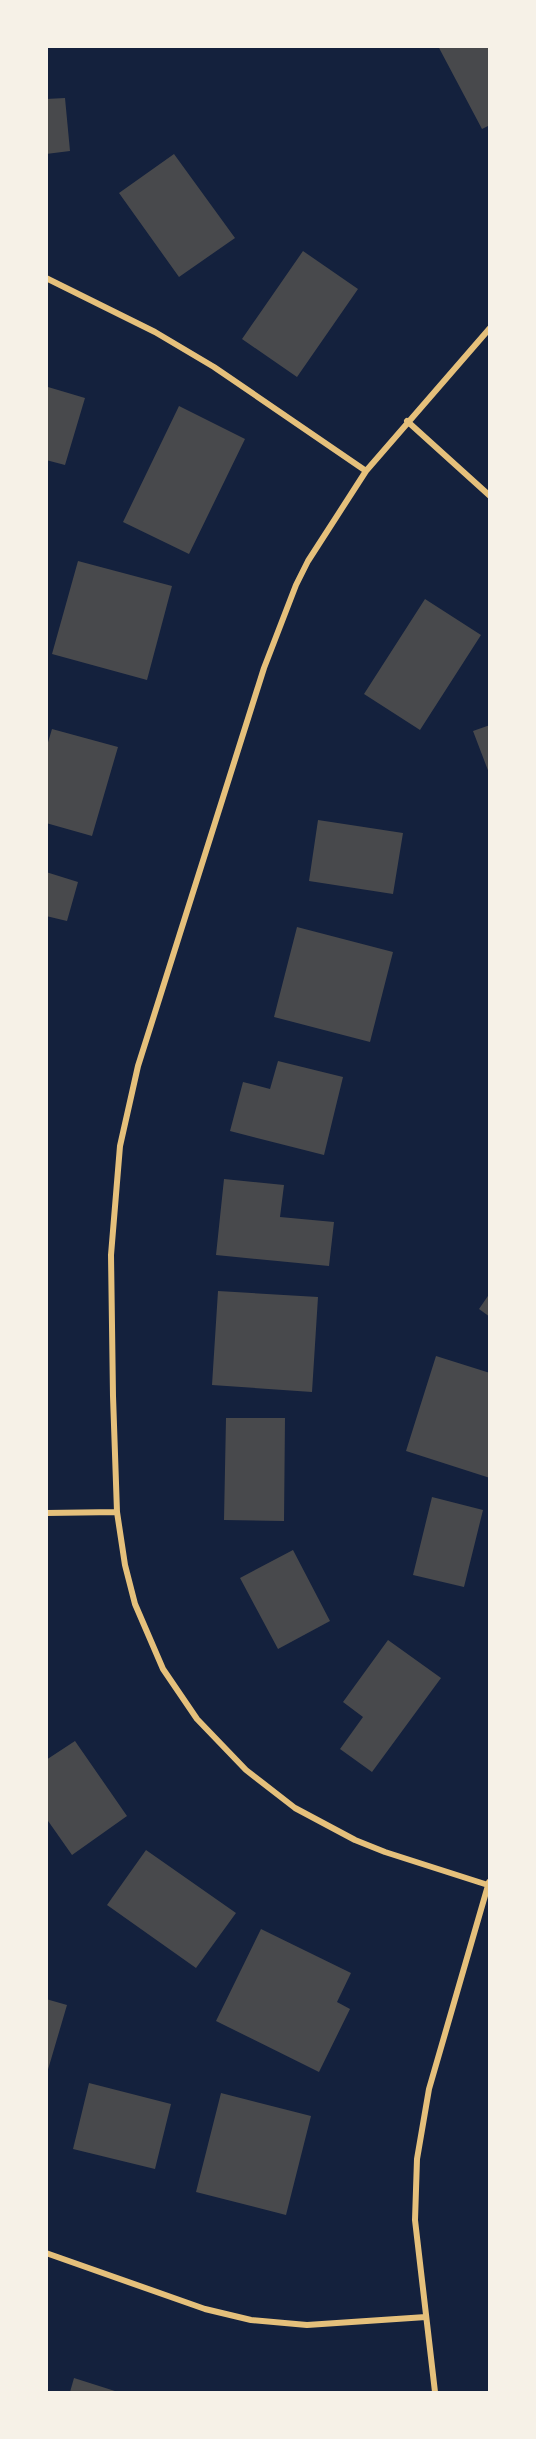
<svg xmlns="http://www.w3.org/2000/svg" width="536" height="2439" viewBox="0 0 536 2439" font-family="Merriweather,serif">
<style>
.building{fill:#48494c}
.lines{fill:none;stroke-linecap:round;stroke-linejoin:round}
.minor{stroke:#e5c07b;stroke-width:6}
</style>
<rect width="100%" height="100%" fill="#14213d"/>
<path class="building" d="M 438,46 L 490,46 L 490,125 L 482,129 Z
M 65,98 L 70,151 L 46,154 L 46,99 Z
M 174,154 L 235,238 L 179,277 L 119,193 Z
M 303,251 L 358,289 L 297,377 L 242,339 Z
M 48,387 L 85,398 L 65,465 L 46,460 Z
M 179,406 L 245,439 L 189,554 L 123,522 Z
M 78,561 L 172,586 L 147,680 L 52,654 Z
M 425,599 L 481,635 L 420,730 L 364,694 Z
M 490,725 L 490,773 L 489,773 L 473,731 Z
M 52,729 L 118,747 L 92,836 L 46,823 L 46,749 Z
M 318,820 L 403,833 L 393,894 L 309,881 Z
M 46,872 L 78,882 L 67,921 L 46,916 Z
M 297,927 L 393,952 L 370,1042 L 274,1017 Z
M 278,1061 L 343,1077 L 324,1155 L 230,1131 L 243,1082 L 270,1089 Z
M 224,1179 L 284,1185 L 280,1217 L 334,1222 L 329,1266 L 216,1255 Z
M 218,1291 L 318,1297 L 312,1392 L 212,1385 Z
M 490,1293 L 490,1317 L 479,1309 Z
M 436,1356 L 490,1373 L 490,1478 L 406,1451 Z
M 226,1418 L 285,1418 L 284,1521 L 224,1520 Z
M 432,1497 L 483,1510 L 464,1587 L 413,1575 Z
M 293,1550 L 330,1621 L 278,1649 L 240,1578 Z
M 388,1640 L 441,1678 L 372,1772 L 340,1749 L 363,1717 L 343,1702 Z
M 75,1741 L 127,1816 L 72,1855 L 46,1818 L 46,1760 Z
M 146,1850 L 236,1913 L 196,1968 L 107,1905 Z
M 261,1929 L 351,1973 L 337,2002 L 350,2009 L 319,2072 L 216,2021 Z
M 46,1999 L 67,2005 L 47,2073 L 46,2073 Z
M 89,2083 L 171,2104 L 155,2169 L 73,2149 Z
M 221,2093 L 311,2116 L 286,2215 L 196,2192 Z
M 74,2378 L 118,2392 L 70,2392 Z"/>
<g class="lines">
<path class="minor" d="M 46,278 L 155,332 L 214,367 L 366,471
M 407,421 L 490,496
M 46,1513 L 117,1512
M 488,1885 L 385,1852 L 355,1840 L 295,1808 L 246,1770 L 197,1719 L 163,1669 L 135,1604 L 125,1565 L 117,1512 L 113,1396 L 111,1255 L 120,1146 L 138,1066 L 264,668 L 296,585 L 308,561 L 366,471 L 490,328
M 46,2253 L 205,2309 L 251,2320 L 307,2325 L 426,2317
M 435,2392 L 415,2220 L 417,2159 L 429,2089 L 489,1882"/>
</g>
<rect width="536" height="2439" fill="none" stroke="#f6f1e7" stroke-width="96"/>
</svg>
